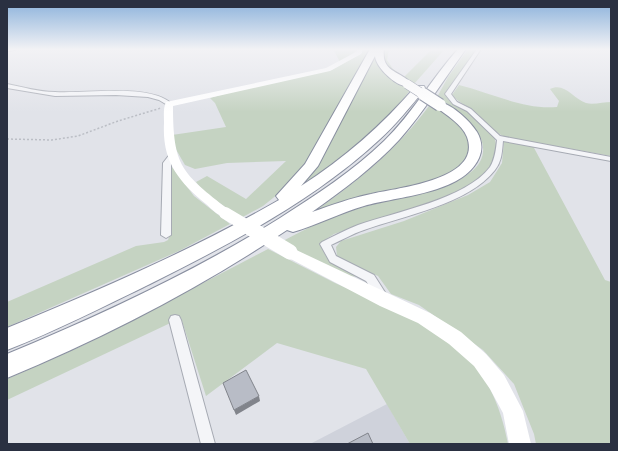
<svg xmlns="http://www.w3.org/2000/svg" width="618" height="451" viewBox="0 0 618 451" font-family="'DM Sans',sans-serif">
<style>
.built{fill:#cfd2db}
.green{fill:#c5d3c2}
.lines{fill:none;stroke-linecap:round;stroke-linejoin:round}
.street-casing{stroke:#a6aab3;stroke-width:2}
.highway-casing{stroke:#898fa0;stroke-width:2}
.path{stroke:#bbbec5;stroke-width:1.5;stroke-dasharray:2 2;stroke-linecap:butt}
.street{fill:#f4f5f8;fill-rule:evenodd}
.secondary{fill:#fff;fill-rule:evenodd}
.highway{fill:#fff;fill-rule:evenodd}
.highway-bridge-far1-casing{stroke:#898fa0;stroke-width:10;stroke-linecap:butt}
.highway-bridge-casing{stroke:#898fa0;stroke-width:14;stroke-linecap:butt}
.secondary-bridge-far1{stroke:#fff;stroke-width:12}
.secondary-bridge{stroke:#fff;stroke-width:15}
.highway-bridge-far1{stroke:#fff;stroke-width:9}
.highway-bridge{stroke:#fff;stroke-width:12}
.shaded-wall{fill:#81848b}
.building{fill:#b8bcc6;stroke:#81848b}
</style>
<rect width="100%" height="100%" fill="#e1e3e9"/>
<path class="built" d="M 387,404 L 410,444 L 310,444 Z"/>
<path class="green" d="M 333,49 L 357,49 L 358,50 L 340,62 Z
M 363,49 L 371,49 L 311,157 L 283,190 L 263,206 L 241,218 L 204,192 L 196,182 L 207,176 L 246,199 L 286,161 L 227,163 L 195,169 L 185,165 L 174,146 L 172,135 L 226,127 L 215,103 L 210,98 L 249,87 L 332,70 L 362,53 Z
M 377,49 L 376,57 L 411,89 C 381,130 340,159 299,188 L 355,93 Z
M 383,49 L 389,49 L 387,60 L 393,69 L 404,77 L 432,49 L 445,49 L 414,84 C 398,75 388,70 382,53 Z
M 468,49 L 479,49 L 447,95 L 448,99 C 462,110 484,120 493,135 C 496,140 496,145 496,150 C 493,190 418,206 387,216 C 369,222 352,228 334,234 L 322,242 C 321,264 347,269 364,277 L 343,276 L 281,242 C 300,232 319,222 339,214 C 353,209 368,206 383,202 C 410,196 498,183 481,139 C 474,121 450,110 436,99 L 448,77 Z
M 459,85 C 492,93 523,110 557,107 L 559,101 L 550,89 C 565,82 573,99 586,103 C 593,105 604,102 611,102 L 611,156 L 505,137 C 492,131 484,119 473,110 C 465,105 458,102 452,95 Z
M 431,103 L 453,116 L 469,134 L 470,157 L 449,177 L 305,218 C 352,186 398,150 431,103 Z
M 504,141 L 533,146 L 605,280 L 611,282 L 611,444 L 536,444 L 534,434 L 514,384 L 483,350 L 419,305 L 391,294 L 378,276 L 350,264 L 337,256 L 336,247 L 341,241 L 404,221 L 468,195 L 490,182 L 502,163 Z
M 170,167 L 172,167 L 194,196 L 230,224 L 179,251 L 7,327 L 7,302 L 136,246 L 164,242 L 168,240 L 171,231 Z
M 268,249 L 335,283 L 380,303 L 382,306 C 406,317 433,327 454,343 C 485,368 501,406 508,444 L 410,444 L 366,369 L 277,343 L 206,396 L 181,318 L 7,400 L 7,379 L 84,345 Z"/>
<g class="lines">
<g class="street-casing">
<path id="street" d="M 7,49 L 20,49 L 8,51 Z
M 477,49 L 481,49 L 451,94 L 457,102 L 471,109 L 500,136 L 611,157 L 611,161 L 503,141 C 502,151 502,161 495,170 C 469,204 403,216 364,230 C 352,234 342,240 331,245 L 336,256 L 374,275 L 388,297 L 387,300 L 383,302 L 379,300 L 366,281 L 330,262 L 320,244 L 322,242 C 334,236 345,230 358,225 C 395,212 466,199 490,167 C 495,159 496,149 497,140 L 467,111 L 453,104 L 445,94 Z
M 7,84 C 23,87 39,92 55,92 C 85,94 150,83 172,104 L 169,106 L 159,100 L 148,97 L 116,95 L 55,96 L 7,88 Z
M 170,154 L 173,154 L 177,156 L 171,163 L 171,235 L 166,238 L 161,235 L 163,163 Z
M 175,315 L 179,316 L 181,320 L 215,444 L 201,444 L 169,320 L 171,316 Z"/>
</g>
<g class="highway-casing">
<path id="highway" d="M 370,49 L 384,49 C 381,73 400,70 412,84 L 410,86 C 398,89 376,68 375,56 L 318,166 L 301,186 C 345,158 382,125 416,86 L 424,86 L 425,88 L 424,90 C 410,107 396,125 379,140 C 313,201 230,244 150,284 C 103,307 56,331 7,350 L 7,328 C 100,290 192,250 279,200 L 276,196 L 305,164 Z
M 458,49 L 466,49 C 444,79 424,112 399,140 C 374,167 343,190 312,212 C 332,205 351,198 371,194 C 396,188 483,180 467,137 C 462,124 446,115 436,107 L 435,105 L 440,102 C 453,105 470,121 477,132 C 482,141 483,149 479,158 C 463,194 398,196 364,206 C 340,213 317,225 293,232 L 287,230 C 200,288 104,338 7,378 L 7,354 C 101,315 194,272 280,218 C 316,195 353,171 384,141 C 413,113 432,78 458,49 Z"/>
</g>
<path class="path" d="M 7,139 L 52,140 L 78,136 L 118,121 L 161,108"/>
<use href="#street" class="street"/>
<path class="secondary" d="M 357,49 L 363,49 L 361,54 L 330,71 L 173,106 C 173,167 182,173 229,210 L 231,213 L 229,216 C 220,219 213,210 206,204 C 178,181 162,161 164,123 C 164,117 163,108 166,102 L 326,68 L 356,52 Z
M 290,247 L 430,313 L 461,332 L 486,354 L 504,375 L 523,411 L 531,444 L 509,444 L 503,413 L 490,389 L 474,366 L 449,344 L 418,323 L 380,306 L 285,256 L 283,252 L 285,248 Z"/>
<use href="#highway" class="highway"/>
<g class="highway-bridge-far1-casing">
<path id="highway-bridge-far1" d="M 407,84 L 424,95"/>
</g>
<g class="highway-bridge-casing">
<path id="highway-bridge" d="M 423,94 L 440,105"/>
</g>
<path class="secondary-bridge-far1" d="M 225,213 L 252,229"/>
<path class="secondary-bridge" d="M 250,228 L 290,252"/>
<use href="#highway-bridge-far1" class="highway-bridge-far1"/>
<use href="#highway-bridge" class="highway-bridge"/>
</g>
<path class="shaded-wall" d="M 259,396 L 260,401 L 236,415 L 234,410 Z"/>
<path class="building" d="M 246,370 L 259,396 L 234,410 L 223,383 Z
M 368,433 L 373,444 L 347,444 Z"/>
<linearGradient id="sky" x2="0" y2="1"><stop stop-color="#8ab1db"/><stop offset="0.44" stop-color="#f2f2f5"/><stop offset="1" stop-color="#f2f2f5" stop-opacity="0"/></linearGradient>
<rect width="618" height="112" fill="url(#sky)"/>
<rect width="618" height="451" fill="none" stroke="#2a3041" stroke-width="16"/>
</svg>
